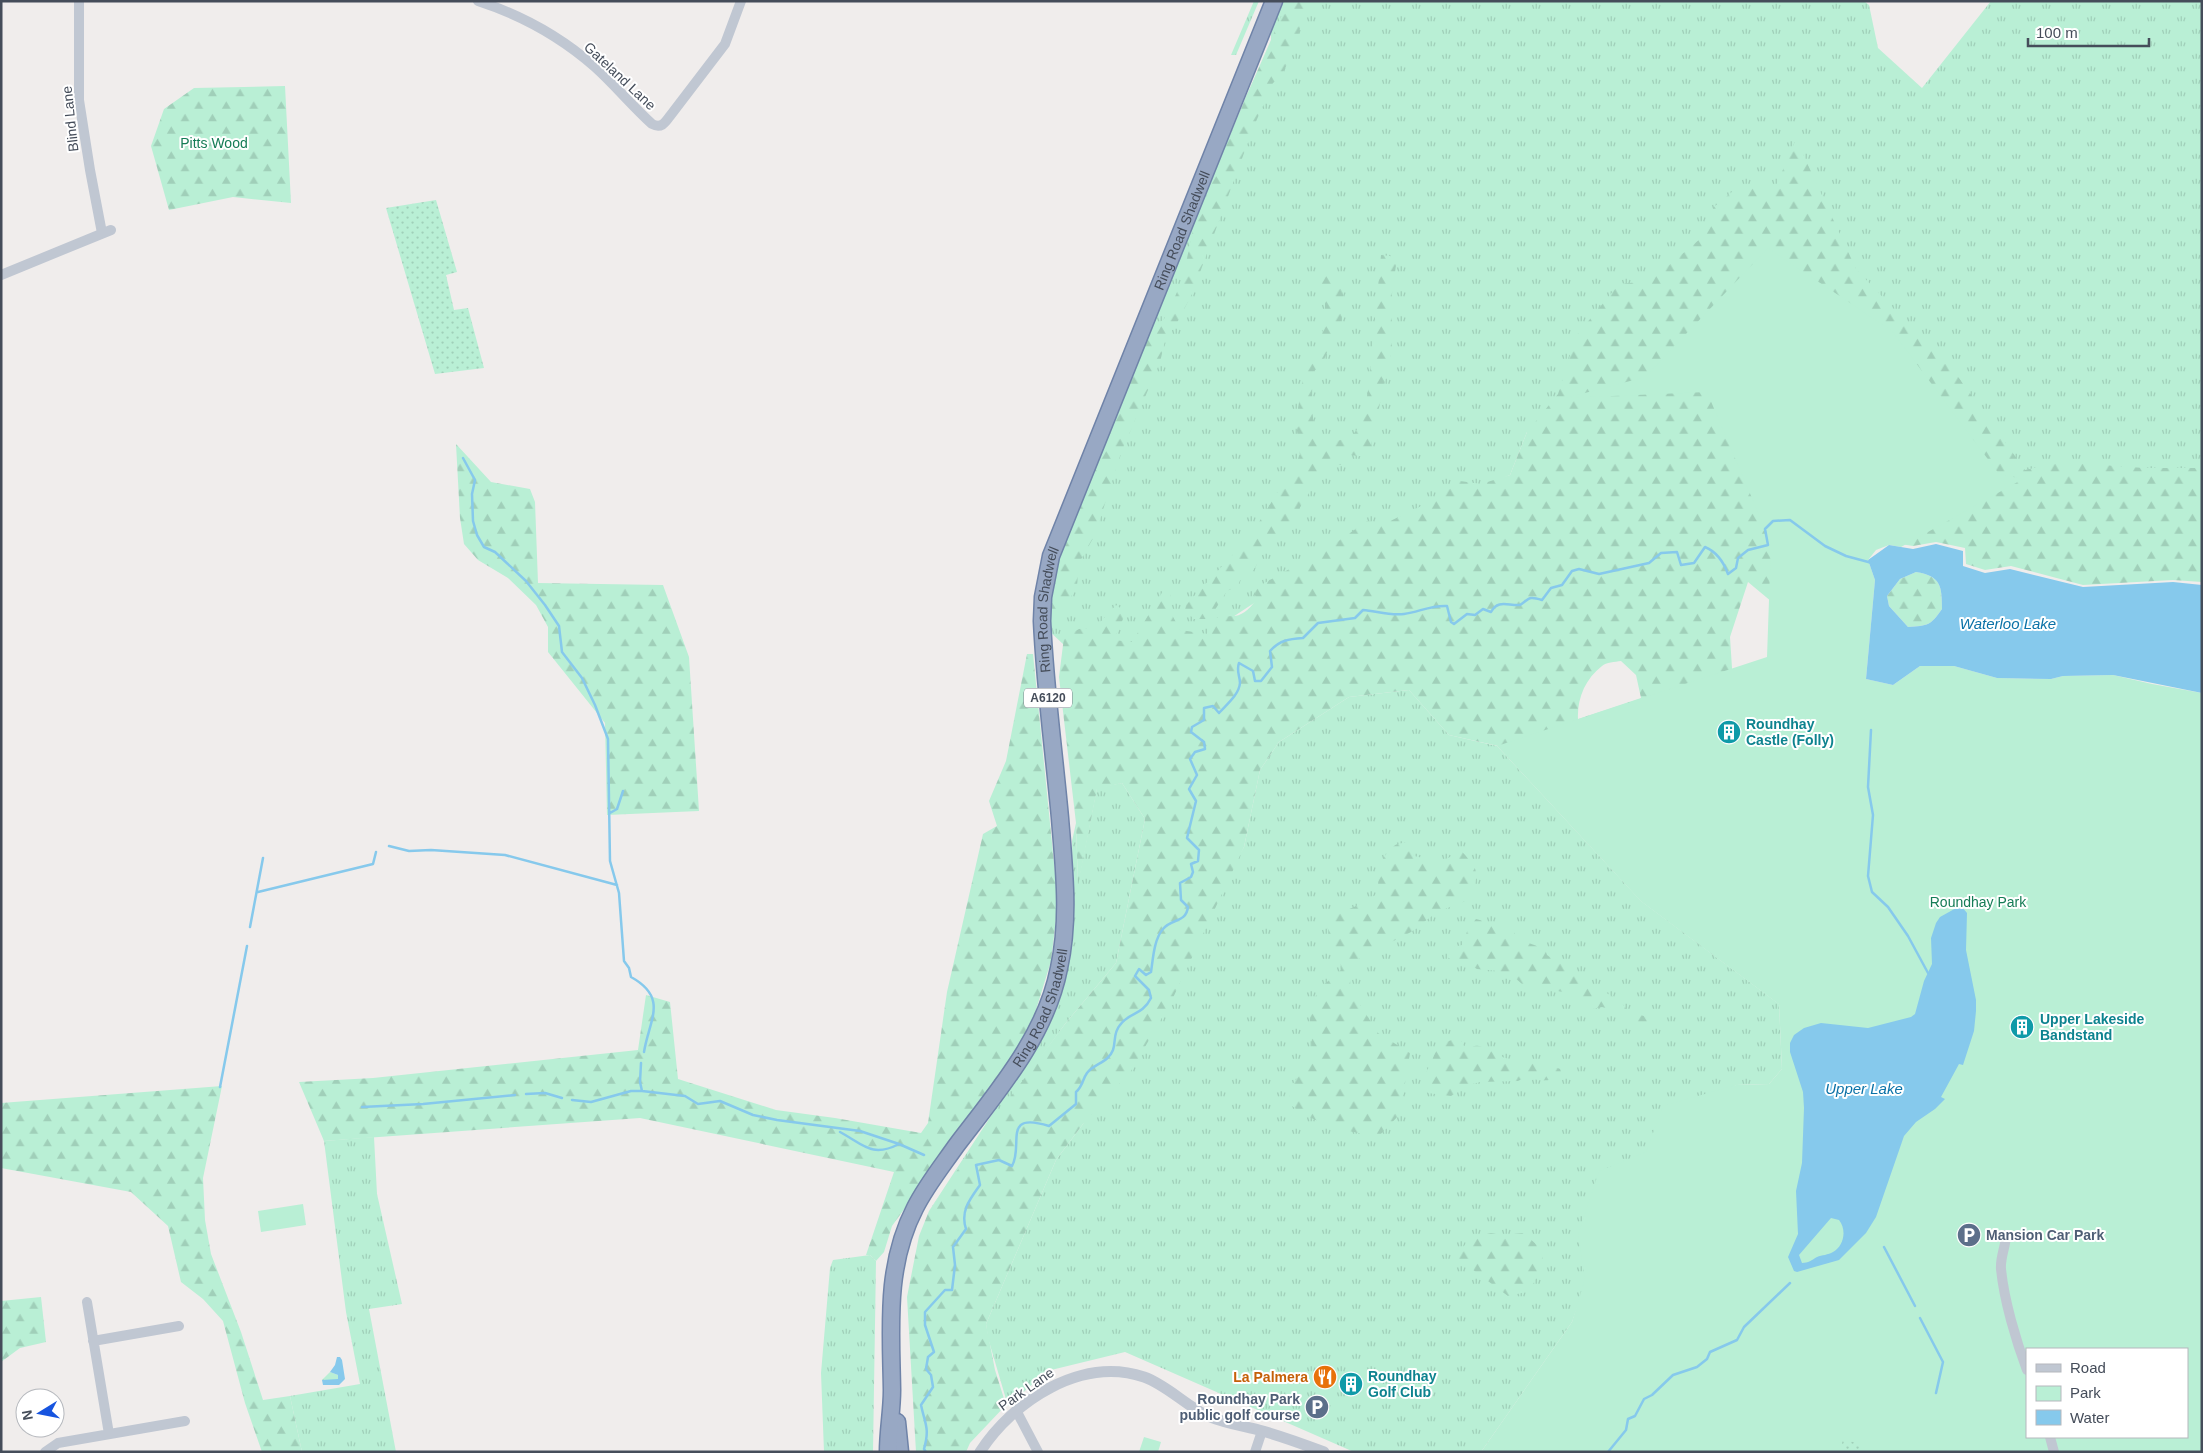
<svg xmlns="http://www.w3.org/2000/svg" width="2203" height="1453" viewBox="0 0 2203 1453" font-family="Helvetica,sans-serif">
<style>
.grass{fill:url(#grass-tufts)}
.forest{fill:url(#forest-firs);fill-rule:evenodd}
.wetland{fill:url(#wetland-marsh)}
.park{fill:#b9efd5;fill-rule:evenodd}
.garden{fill:url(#garden-dots)}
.water{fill:#86c9ec;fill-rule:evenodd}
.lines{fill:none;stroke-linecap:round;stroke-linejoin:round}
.stream{stroke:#86c9ec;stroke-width:2.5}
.trunk-casing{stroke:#6f83a8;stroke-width:19}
.minor{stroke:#c0c7d2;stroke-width:10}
.tertiary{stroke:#c0c7d2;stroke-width:11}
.trunk{stroke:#98a8c4;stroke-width:16}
.labels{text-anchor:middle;stroke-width:4;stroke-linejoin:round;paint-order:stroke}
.shield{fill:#fff;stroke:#7d828c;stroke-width:1}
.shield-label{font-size:12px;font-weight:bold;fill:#454d5a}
.street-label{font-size:14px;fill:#454d5a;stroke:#fff}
.park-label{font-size:14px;fill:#157c56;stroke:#fff}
.culture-label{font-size:14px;font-weight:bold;fill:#0d838f;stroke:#fff;text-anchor:start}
.service-label{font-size:14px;font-weight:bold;fill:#4e5e75;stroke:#fff;text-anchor:start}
.food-label{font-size:14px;font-weight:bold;fill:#c56008;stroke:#fff;text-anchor:end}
.water-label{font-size:15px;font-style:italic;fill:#0b72a7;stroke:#fff}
</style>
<defs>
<pattern id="grass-tufts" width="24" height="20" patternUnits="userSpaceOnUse" patternTransform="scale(1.25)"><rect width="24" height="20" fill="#b9efd5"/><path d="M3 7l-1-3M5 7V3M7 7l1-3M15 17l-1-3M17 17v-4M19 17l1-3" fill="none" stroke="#a0cfb9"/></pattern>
<pattern id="forest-firs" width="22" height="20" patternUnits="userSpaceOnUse" patternTransform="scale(1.25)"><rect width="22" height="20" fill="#b9efd5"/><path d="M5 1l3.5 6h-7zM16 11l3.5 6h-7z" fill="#a0cfb9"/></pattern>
<pattern id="wetland-marsh" width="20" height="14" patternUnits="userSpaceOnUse" patternTransform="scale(1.25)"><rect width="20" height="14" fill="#b9efd5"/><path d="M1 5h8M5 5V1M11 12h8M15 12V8" fill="none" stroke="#a0cfb9"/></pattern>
<pattern id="garden-dots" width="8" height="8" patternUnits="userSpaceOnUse" patternTransform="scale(1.25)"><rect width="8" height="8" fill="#b9efd5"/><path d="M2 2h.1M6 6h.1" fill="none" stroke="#a0cfb9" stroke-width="1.8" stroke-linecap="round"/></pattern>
</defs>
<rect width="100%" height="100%" fill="#f0edec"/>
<path class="grass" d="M 1254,1 L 1259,1 L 1236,55 L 1231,55 Z
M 1283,1 L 1864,1 L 1869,5 L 1878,48 L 1922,88 L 1991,1 L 2202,1 L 2202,478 L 2023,479 L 1527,432 L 1510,475 L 1339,547 L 1207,634 L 1103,656 L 1063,644 L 1048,630 L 1148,332 L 1246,97 L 1271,43 L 1271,32 Z
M 1409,690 L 1449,735 L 1497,746 L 1641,901 L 1779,1004 L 1782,1069 L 1769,1084 L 1736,1085 L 1647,1152 L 1587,1279 L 1572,1322 L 1481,1452 L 1354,1452 L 1125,1352 L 1047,1371 L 1008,1406 L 988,1338 L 986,1324 L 1056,1160 L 1083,1124 L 1244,847 L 1260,770 L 1279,742 L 1349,697 Z
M 1122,783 L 1145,819 L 1116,963 L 1065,1024 L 929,1211 L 1019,1073 L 1073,904 L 1072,841 L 1076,823 L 1078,883 L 1097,788 Z
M 374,1137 L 377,1194 L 402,1304 L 369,1309 L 396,1452 L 302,1452 L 290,1396 L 360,1384 L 346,1312 L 324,1141 Z
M 870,1255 L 876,1261 L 873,1452 L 824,1452 L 821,1373 L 830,1268 L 833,1260 Z"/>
<path class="forest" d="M 1288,1 L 1315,1 L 1301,25 L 1293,54 L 1280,77 L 1273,83 L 1254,126 L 1192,294 L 1178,321 L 1165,341 L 1160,362 L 1121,453 L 1095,535 L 1079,563 L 1077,586 L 1051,633 L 1048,630 L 1049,594 L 1057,558 L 1148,332 L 1164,319 L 1171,306 L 1183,278 L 1194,224 L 1246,97 Z
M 285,86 L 291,203 L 233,197 L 169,210 L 151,146 L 164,109 L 194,88 Z
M 1796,139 L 1856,269 L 1959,378 L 2025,470 L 2061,462 L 2144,468 L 2202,468 L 2202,582 L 2173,580 L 2083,585 L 2011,566 L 1985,570 L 1966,564 L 1965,548 L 1936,542 L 1913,546 L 1888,542 L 1772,602 L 1748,582 L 1730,637 L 1732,668 L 1779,1004 L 1641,901 L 1498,746 L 1449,735 L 1409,690 L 1349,697 L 1279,742 L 1260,770 L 1244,847 L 1171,1002 L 1131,1071 L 1083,1124 L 1056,1160 L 986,1324 L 995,1370 L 1006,1405 L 970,1443 L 966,1452 L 916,1452 L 907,1297 L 919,1236 L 929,1211 L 979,1139 L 1065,1024 L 1116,963 L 1145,819 L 1122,783 L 1097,789 L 1078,886 L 1076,823 L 1059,677 L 1064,637 L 1079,629 L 1095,628 L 1116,605 L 1126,612 L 1114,640 L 1132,642 L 1163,591 L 1171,592 L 1170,611 L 1180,630 L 1207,634 L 1210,623 L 1221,615 C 1239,619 1246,613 1256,600 L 1254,589 L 1337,542 L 1367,521 L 1384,524 L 1434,500 L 1460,481 L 1481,484 L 1510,475 L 1527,432 L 1558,394 L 1576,336 L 1619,284 L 1650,281 L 1700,239 L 1714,207 L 1739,186 L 1776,186 ZM 1621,661 L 1636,675 L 1641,698 L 1578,719 C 1577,699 1585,679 1602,666 C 1606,662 1615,662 1621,661 Z
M 1381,255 L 1390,256 L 1396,265 L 1392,294 L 1392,350 L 1372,439 L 1371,453 L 1368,457 L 1350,455 L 1345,465 L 1337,465 L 1330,458 L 1326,471 L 1312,488 L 1294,517 L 1268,545 L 1249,578 L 1242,575 L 1238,586 L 1227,591 L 1211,616 L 1206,619 L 1194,619 L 1185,610 L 1186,605 L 1251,535 L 1300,456 L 1296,422 L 1304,370 L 1314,359 L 1322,335 L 1325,312 L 1325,293 L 1321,288 L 1320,275 L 1328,272 L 1336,275 L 1344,286 L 1341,321 L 1322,364 L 1313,372 C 1312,383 1311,419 1315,426 C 1319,432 1327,438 1333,442 L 1351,437 L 1363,422 L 1369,384 Z
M 456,444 L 491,482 L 530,489 L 535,502 L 538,583 L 663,585 L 689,657 L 699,811 L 607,815 L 605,723 L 548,652 L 548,627 L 536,605 L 508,578 L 478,560 L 464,544 L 460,518 Z
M 1916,572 C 1941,576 1942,586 1942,609 C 1931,625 1928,626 1908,627 L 1889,606 L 1887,596 L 1900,579 Z
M 1027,654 L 1033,654 L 1058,903 L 1051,961 L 1032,1023 L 999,1078 L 892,1226 L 884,1252 L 876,1261 L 870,1255 L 866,1255 L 894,1172 L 640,1118 L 324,1141 L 299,1082 L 373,1078 L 638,1050 L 646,995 L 670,1002 L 678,1079 L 776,1110 L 835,1118 L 921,1133 L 928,1123 L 947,992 L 983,834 L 997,826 L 989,801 L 1006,761 Z
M 1409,841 L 1414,856 C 1436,861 1442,865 1460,850 C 1481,870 1478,873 1471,899 L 1437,912 L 1411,932 L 1351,963 L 1350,989 L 1378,1033 L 1410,1053 L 1400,1114 L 1379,1136 C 1344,1132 1315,1124 1288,1103 L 1292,1085 L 1313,1057 L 1309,1009 L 1320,988 L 1341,970 L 1340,954 L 1330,940 L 1326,919 C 1343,910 1363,906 1378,893 C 1378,877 1379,857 1394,846 C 1397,843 1405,843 1409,841 Z
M 1476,919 L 1491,923 L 1510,923 L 1516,936 L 1523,937 L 1526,942 L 1545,949 L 1547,955 L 1556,961 L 1567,963 L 1578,981 L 1592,988 L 1596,987 L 1617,999 L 1631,1013 L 1644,1016 L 1650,1021 L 1649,1025 L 1645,1027 L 1623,1019 L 1617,1011 L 1602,1007 L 1593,1009 L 1586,1006 L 1568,993 L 1522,984 L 1514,977 L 1506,977 L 1499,971 L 1477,969 L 1464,962 L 1459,963 L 1447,957 L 1449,948 L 1462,945 L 1468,929 Z
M 1456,1038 L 1461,1040 L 1464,1046 C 1470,1048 1473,1045 1479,1046 C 1491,1048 1500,1059 1511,1059 C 1529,1061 1544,1061 1560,1069 L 1563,1077 C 1547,1081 1541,1082 1526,1077 L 1518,1081 L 1480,1082 L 1469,1085 L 1451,1096 L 1428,1093 C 1419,1082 1426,1073 1431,1063 C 1434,1056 1435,1050 1441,1045 C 1445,1041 1451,1041 1456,1038 Z
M 222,1086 L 203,1178 L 205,1220 L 211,1254 L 241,1332 L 263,1400 L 290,1396 L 302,1452 L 262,1452 L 245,1403 L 223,1321 L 203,1299 L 181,1282 L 168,1226 L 131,1192 L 1,1168 L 1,1103 Z
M 1491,1233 L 1503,1235 L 1523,1233 L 1543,1250 L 1542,1265 L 1530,1291 L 1508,1296 L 1457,1258 L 1469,1238 Z
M 41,1297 L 46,1342 L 20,1348 L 1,1362 L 1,1301 Z"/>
<path class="wetland" d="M 330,1372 L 338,1375 L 338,1380 L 322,1380 Z"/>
<path class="park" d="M 1768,248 L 1892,331 L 1999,474 L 2023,479 L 1901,547 L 1889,545 L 1876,550 L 1868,560 L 1875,580 L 1866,679 L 1893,685 L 1920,666 L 1954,666 L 1997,678 L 2051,679 L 2063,676 L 2113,675 L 2152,684 L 2202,693 L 2202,1452 L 1481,1452 L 1572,1322 L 1585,1279 L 1578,1235 L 1599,1171 L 1646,1152 L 1663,1106 L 1736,1085 L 1769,1084 L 1782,1069 L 1779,1004 L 1641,901 L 1497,746 L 1767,657 L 1771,543 L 1707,392 L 1566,398 L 1645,377 ZM 2027,1349 L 2187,1349 L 2187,1437 L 2027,1437 Z
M 303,1204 L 306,1225 L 261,1232 L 258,1211 Z
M 1144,1437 L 1161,1442 L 1158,1452 L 1139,1452 Z"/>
<path class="garden" d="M 436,200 L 457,272 L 446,275 L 454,310 L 468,308 L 484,368 L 435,374 L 386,208 Z
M 1843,1439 L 1863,1445 L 1861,1452 L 1840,1452 Z"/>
<path class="water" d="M 1936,544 L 1963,551 L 1963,566 L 1985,573 L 2010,569 L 2083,587 L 2173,582 L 2202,585 L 2202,693 L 2113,675 L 2063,676 L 2051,679 L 1997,678 L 1954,666 L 1920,666 L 1893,685 L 1866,679 L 1875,580 L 1868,560 L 1889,545 L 1913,549 ZM 1916,572 C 1941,576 1942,586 1942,609 C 1931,625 1928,626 1908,627 L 1889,606 L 1887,596 L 1900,579 Z
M 1958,907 L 1962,907 L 1967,913 L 1966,950 L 1976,1000 L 1976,1011 L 1974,1031 L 1963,1065 L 1959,1064 L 1941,1097 L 1945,1099 L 1935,1109 L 1916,1122 L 1904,1136 L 1876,1217 L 1866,1233 L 1839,1260 L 1797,1272 L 1794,1271 L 1788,1257 L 1798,1234 L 1796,1191 L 1802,1163 L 1804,1108 L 1803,1092 L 1790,1052 L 1790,1043 L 1794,1035 L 1804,1028 L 1821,1023 L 1868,1028 L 1911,1017 L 1915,1014 L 1924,981 L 1932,964 L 1931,938 L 1936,923 L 1940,917 ZM 1831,1218 L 1839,1220 C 1847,1230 1844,1246 1833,1252 C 1828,1255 1822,1255 1817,1257 C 1812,1260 1808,1263 1802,1263 L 1799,1255 Z
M 337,1357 L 340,1357 L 342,1360 L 345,1379 L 339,1385 L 323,1385 L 322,1380 L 338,1379 L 338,1375 L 330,1372 L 335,1365 Z"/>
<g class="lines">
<path class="stream" d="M 463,458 L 475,480 L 472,494 L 473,521 L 477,535 L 484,547 L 495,552 L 526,581 L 545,605 L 559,626 L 562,652 L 582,678 L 595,705 L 608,739 L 610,861 L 619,893 L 624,961 L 629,968 L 631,977 C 669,998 649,1020 644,1052
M 1871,730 L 1868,787 L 1873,815 L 1868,876 L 1872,892 L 1888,907 L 1908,936 L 1928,973
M 610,813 L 617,809 L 623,791
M 389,846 L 409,851 L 431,850 L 505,855 L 617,885
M 258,892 L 373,864 L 376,852
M 250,927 L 263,858
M 641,1063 L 640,1082 L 642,1091
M 220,1087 L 247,946
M 526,1094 L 545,1093 L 562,1098
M 572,1100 L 591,1102 L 631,1091 L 642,1091 L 685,1096 L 698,1104 L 720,1101 L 753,1115 L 777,1120 L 860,1131 L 899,1144 L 924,1155
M 362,1107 L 423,1104 L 515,1095
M 840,1132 C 864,1145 872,1158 899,1144
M 1884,1247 L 1915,1306
M 1920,1318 L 1943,1362 L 1936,1393
M 926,1452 L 924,1449 C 930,1428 925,1424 921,1405 L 933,1387 L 931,1375 L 926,1369 L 928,1357 L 934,1352 L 925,1325 L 925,1312 L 945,1290 L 952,1290 L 955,1265 L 953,1247 L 966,1229 C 960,1211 970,1199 980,1185 L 976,1165 L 999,1160 L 1012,1166 C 1024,1145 1001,1111 1049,1126 L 1076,1104 L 1076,1092 C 1083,1086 1082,1080 1087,1073 C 1095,1063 1108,1063 1113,1050 C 1116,1041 1113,1033 1120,1025 C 1129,1012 1142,1016 1151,998 L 1149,990 L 1135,976 L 1139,969 L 1146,975 L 1151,972 C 1153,959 1154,939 1163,929 C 1172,918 1186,923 1188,907 L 1181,900 L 1180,883 L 1191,877 L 1193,872 L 1191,864 L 1198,861 L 1199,850 L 1187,838 L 1196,801 L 1189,789 L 1197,775 L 1190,759 L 1195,752 L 1205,749 L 1204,742 L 1191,732 L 1192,727 L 1204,720 L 1204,708 L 1213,706 L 1219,713 C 1226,705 1239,695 1240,683 C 1240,676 1236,671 1239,663 L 1253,671 L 1255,681 L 1261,681 L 1272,667 L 1270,651 C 1280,640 1289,639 1303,638 L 1318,623 L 1355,618 L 1363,610 C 1376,611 1390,616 1404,614 C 1419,612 1431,605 1447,606 L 1451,622 L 1454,624 L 1467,614 L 1475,615 L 1483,609 L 1491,612 C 1498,599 1508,606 1520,605 C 1530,598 1529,596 1542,600 L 1551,588 L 1562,585 L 1572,571 L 1579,569 L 1599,574 L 1649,563 L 1661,553 L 1677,552 L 1681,565 L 1694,563 L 1705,547 C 1717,552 1724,563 1728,574 L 1736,568 L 1738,558 L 1748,550 L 1768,545 L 1765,529 L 1773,521 L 1790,520 L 1825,546 L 1846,556 L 1872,563
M 1608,1452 L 1626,1430 L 1628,1419 L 1635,1416 L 1644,1399 L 1652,1395 L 1673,1375 L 1697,1367 L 1707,1359 L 1710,1352 L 1737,1340 L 1744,1327 L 1790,1283"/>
<g class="trunk-casing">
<g id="trunk">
<path d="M 897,1422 L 900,1452"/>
<path id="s1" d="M 888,1452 C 888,1431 892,1411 892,1390 C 891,1328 885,1266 915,1208 C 926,1186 942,1166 956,1146 C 997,1092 1046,1036 1059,968 C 1070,919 1064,868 1060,818 C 1054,752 1045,687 1042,621 L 1043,597 L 1051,556 L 1274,1"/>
</g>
</g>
<path class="minor" d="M 79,1 L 79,100 L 90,170 L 102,233
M 478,1 C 521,15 561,37 595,67 C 615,85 632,106 652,124 C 661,129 665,123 670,116 L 725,44 L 741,1
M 1,275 L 111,230
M 2006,1235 C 2006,1246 2000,1257 2001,1269 C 2004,1300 2016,1341 2027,1370
M 87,1302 L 109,1434
M 93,1341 L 179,1326
M 1017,1412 L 1038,1452
M 2050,1437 L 2054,1452
M 45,1452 L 58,1443 L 185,1421
M 1255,1452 L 1262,1431"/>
<path class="tertiary" d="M 980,1452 C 1013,1401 1081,1356 1144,1377 C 1167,1385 1186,1406 1208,1416 C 1224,1423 1243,1426 1259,1430 C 1281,1436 1303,1444 1324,1452"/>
<use href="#trunk" class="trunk"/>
</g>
<defs>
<g id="building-disc" transform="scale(1.25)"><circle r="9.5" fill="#0f9aa8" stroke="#fff"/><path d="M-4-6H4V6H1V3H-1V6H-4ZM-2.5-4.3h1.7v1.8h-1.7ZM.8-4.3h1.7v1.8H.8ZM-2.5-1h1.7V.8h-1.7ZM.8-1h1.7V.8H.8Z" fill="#fff"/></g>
<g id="parking-disc" transform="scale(1.25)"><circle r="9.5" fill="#5c6f8a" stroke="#fff"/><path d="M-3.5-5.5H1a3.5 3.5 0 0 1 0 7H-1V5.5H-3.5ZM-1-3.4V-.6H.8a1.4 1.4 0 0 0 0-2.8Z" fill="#fff"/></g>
<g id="restaurant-disc" transform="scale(1.25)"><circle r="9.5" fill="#e8710a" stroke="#fff"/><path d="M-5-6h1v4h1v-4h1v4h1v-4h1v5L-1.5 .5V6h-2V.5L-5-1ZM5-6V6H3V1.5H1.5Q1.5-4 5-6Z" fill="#fff"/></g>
</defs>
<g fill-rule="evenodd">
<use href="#building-disc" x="1729" y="732"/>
<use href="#building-disc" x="2022" y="1027"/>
<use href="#parking-disc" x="1969" y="1235"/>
<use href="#restaurant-disc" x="1325" y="1377"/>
<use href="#building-disc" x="1351" y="1384"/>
<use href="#parking-disc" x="1317" y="1407"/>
</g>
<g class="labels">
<rect class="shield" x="1024" y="688.5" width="48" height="19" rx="4"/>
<g class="shield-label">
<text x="1048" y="702">A6120</text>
</g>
<g class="street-label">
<text transform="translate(620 76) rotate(43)" y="5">Gateland Lane</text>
<text transform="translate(70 119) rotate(-96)" y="5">Blind Lane</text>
<text dy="5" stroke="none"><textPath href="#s1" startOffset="1295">Ring Road Shadwell</textPath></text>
<text dy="5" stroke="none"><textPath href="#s1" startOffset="890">Ring Road Shadwell</textPath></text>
<text dy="5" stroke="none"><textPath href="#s1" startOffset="486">Ring Road Shadwell</textPath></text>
<text transform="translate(1026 1389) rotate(-35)" y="5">Park Lane</text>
</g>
<g class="park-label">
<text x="214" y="148">Pitts Wood</text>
<text x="1978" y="907">Roundhay Park</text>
</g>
<g class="culture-label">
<text x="1746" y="729">Roundhay<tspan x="1746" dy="16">Castle (Folly)</tspan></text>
<text x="2040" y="1024">Upper Lakeside<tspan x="2040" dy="16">Bandstand</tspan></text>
<text x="1368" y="1381">Roundhay<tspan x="1368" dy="16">Golf Club</tspan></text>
</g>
<g class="service-label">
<text x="1986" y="1240">Mansion Car Park</text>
<text x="1300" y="1404" text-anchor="end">Roundhay Park<tspan x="1300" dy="16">public golf course</tspan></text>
</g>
<g class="food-label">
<text x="1308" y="1382">La Palmera</text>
</g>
<g class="water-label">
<text x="2008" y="629">Waterloo Lake</text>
<text x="1864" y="1094">Upper Lake</text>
</g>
</g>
<rect width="2203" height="1453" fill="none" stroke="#454d5a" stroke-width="5"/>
<rect x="2026" y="1348" width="162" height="90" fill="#ffffff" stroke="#b5b8bd"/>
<rect x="2036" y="1364" width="25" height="8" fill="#c0c7d2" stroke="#b5b8bd"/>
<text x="2070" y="1373" font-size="15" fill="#454d5a">Road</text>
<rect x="2036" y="1386" width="25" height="15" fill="#b9efd5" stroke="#b5b8bd"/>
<text x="2070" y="1398" font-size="15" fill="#454d5a">Park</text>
<rect x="2036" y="1410" width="25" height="15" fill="#86c9ec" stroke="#b5b8bd"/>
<text x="2070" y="1423" font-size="15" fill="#454d5a">Water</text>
<g transform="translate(40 1413) rotate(260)"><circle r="24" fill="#ffffff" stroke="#b5b8bd"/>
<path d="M0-4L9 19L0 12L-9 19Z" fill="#1754df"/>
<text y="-8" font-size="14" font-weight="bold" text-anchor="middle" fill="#454d5a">N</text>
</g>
<path d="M2028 38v8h121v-8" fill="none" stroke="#454d5a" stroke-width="2.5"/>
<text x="2036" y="38" font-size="15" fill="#454d5a" stroke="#ffffff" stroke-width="4" paint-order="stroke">100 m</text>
</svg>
